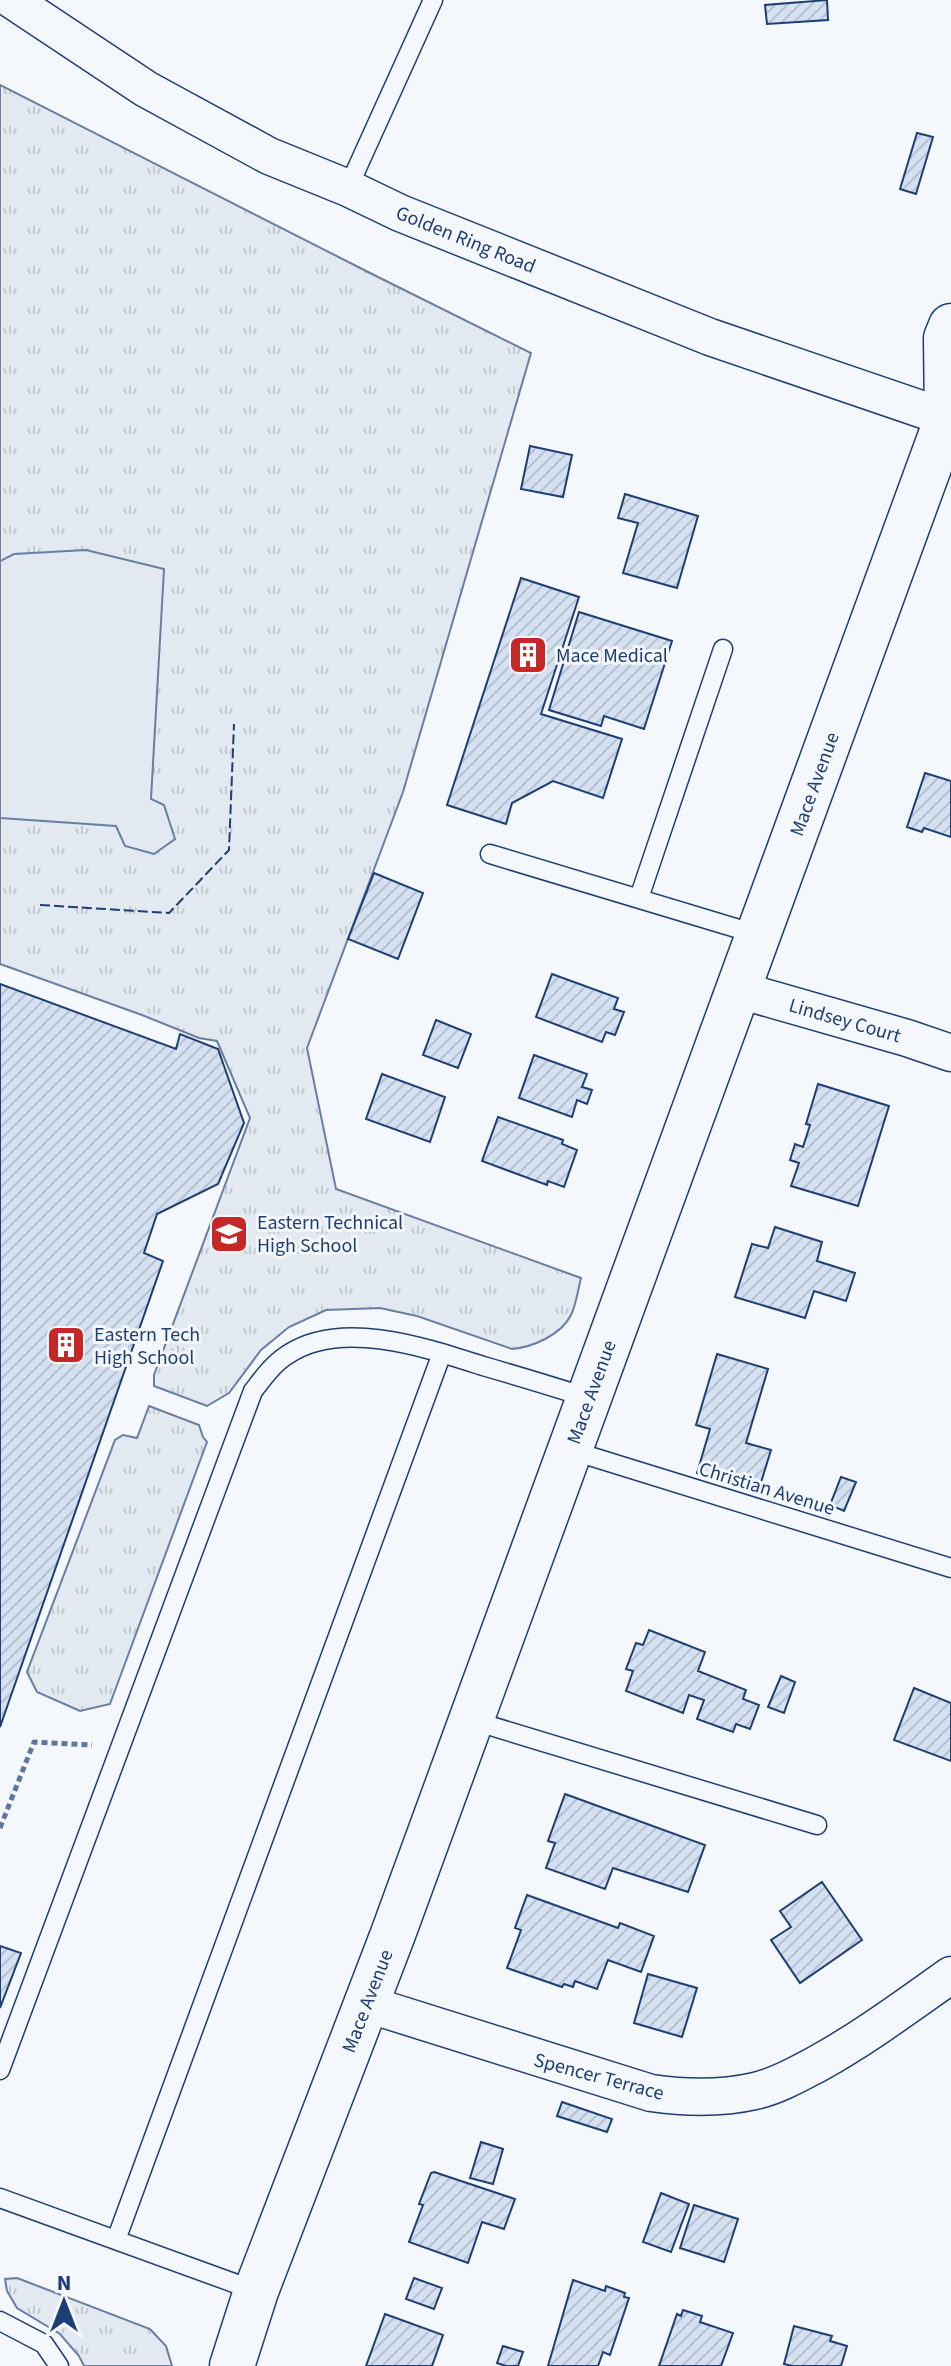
<svg xmlns="http://www.w3.org/2000/svg" width="951" height="2366" viewBox="0 0 951 2366" font-family="'Source Sans 3',sans-serif">
<style>
.grass{fill:url(#grass-tufts);stroke:#687fa3;stroke-width:2}
.garden{fill:#e3e9f0;stroke:#687fa3;stroke-width:2}
.building{fill:url(#building-hatch);stroke:#1d3f73;stroke-width:2}
.lines{fill:none;stroke-linecap:round;stroke-linejoin:round}
.service-casing{stroke:#1d3f73;stroke-width:21}
.minor-casing{stroke:#1d3f73;stroke-width:39}
.secondary-casing{stroke:#1d3f73;stroke-width:47}
.path{stroke:#5e769c;stroke-width:5;stroke-dasharray:6 4;stroke-linecap:butt}
.service{stroke:#f4f7fb;stroke-width:18}
.minor{stroke:#f4f7fb;stroke-width:36}
.secondary{stroke:#f4f7fb;stroke-width:44}
.fence{stroke:#1d3f73;stroke-width:2;stroke-dasharray:10 4;stroke-linecap:butt}
.labels{text-anchor:middle;stroke-width:6;stroke-linejoin:round;paint-order:stroke}
.street-label{font-size:20px;fill:#1d3f73;stroke:#f4f7fb}
.poi-label{font-size:20px;fill:#1d3f73;stroke:#f4f7fb;text-anchor:start}
</style>
<defs>
<pattern id="grass-tufts" width="24" height="20" patternUnits="userSpaceOnUse" patternTransform="scale(2)"><rect width="24" height="20" fill="#e3e9f0"/><path d="M3 7l-1-3M5 7V3M7 7l1-3M15 17l-1-3M17 17v-4M19 17l1-3" fill="none" stroke="#c2c9d1"/></pattern>
<pattern id="building-hatch" width="6" height="6" patternUnits="userSpaceOnUse" patternTransform="scale(2)"><rect width="6" height="6" fill="#d5e0f0"/><path d="M-1 1l2-2M0 6l6-6M5 7l2-2" fill="none" stroke="#b6c1d1"/></pattern>
</defs>
<rect width="100%" height="100%" fill="#f4f7fb"/>
<path class="grass" d="M 0,85 L 372,274 L 531,353 L 403,792 L 307,1048 L 336,1189 L 581,1278 C 578,1290 576,1305 571,1315 C 561,1335 533,1347 512,1349 L 417,1316 L 380,1308 L 326,1310 L 289,1327 L 261,1350 L 229,1393 L 207,1406 L 154,1386 L 154,1375 L 250,1118 L 217,1041 L 199,1038 L 142,1015 L 0,964 Z
M 149,1406 L 199,1425 L 203,1437 L 207,1442 L 110,1704 L 80,1711 L 37,1692 L 27,1672 L 115,1440 L 123,1435 L 137,1438 Z
M 17,2278 L 150,2329 L 166,2346 L 172,2366 L 84,2366 L 79,2356 L 60,2334 L 17,2308 L 7,2291 L 5,2279 Z"/>
<path class="garden" d="M 86,550 L 164,569 L 151,799 L 164,805 L 175,839 L 154,854 L 125,846 L 116,826 L 0,818 L 0,561 L 14,554 Z"/>
<path class="building" d="M 827,0 L 828,20 L 767,24 L 765,5 Z
M 917,133 L 933,137 L 916,194 L 900,189 Z
M 530,446 L 572,455 L 563,497 L 521,489 Z
M 625,494 L 698,516 L 677,588 L 623,573 L 638,523 L 618,518 Z
M 521,578 L 579,597 L 541,714 L 622,739 L 603,798 L 553,781 L 512,803 L 506,824 L 447,805 Z
M 579,612 L 672,641 L 644,729 L 604,716 L 601,726 L 549,710 Z
M 925,773 L 951,781 L 951,837 L 924,828 L 922,832 L 907,827 Z
M 374,873 L 423,893 L 398,959 L 348,939 Z
M 552,974 L 618,998 L 614,1009 L 624,1012 L 615,1035 L 606,1032 L 602,1042 L 536,1017 Z
M 0,984 L 176,1049 L 180,1034 L 218,1049 L 244,1123 L 218,1184 L 157,1214 L 144,1253 L 163,1261 L 0,1727 Z
M 436,1020 L 471,1034 L 458,1068 L 423,1055 Z
M 534,1055 L 587,1074 L 582,1087 L 592,1090 L 587,1104 L 577,1100 L 572,1117 L 519,1098 Z
M 382,1074 L 445,1097 L 430,1142 L 366,1119 Z
M 818,1084 L 889,1106 L 858,1206 L 791,1186 L 799,1163 L 790,1160 L 795,1144 L 803,1147 L 810,1125 L 806,1124 Z
M 498,1117 L 563,1140 L 562,1144 L 577,1150 L 564,1187 L 548,1181 L 547,1185 L 482,1161 Z
M 775,1227 L 822,1242 L 817,1261 L 855,1273 L 846,1301 L 814,1291 L 805,1318 L 735,1297 L 752,1244 L 768,1248 Z
M 717,1354 L 768,1369 L 746,1443 L 771,1450 L 758,1492 L 697,1473 L 710,1429 L 696,1425 Z
M 841,1477 L 856,1482 L 844,1511 L 830,1505 Z
M 649,1630 L 705,1652 L 698,1671 L 746,1690 L 743,1699 L 759,1705 L 750,1729 L 736,1724 L 733,1732 L 697,1719 L 704,1700 L 689,1695 L 683,1713 L 626,1691 L 633,1671 L 626,1669 L 636,1643 L 643,1645 Z
M 781,1676 L 795,1682 L 784,1713 L 768,1707 Z
M 914,1688 L 951,1703 L 951,1761 L 894,1740 Z
M 565,1794 L 705,1845 L 688,1892 L 613,1868 L 605,1889 L 546,1868 L 555,1843 L 548,1841 Z
M 822,1882 L 862,1940 L 800,1983 L 771,1940 L 791,1927 L 780,1911 Z
M 527,1895 L 618,1928 L 620,1923 L 654,1936 L 641,1972 L 608,1960 L 597,1989 L 575,1981 L 573,1987 L 564,1984 L 562,1987 L 507,1968 L 521,1930 L 515,1928 Z
M 0,1946 L 21,1953 L 0,2008 Z
M 648,1974 L 697,1988 L 682,2037 L 634,2023 Z
M 562,2102 L 612,2119 L 607,2132 L 557,2116 Z
M 481,2142 L 503,2149 L 493,2184 L 470,2178 Z
M 434,2172 L 515,2199 L 504,2229 L 482,2222 L 468,2263 L 409,2242 L 423,2205 L 419,2204 L 431,2173 Z
M 661,2193 L 689,2204 L 671,2252 L 643,2242 Z
M 694,2205 L 738,2219 L 724,2262 L 680,2248 Z
M 414,2278 L 442,2288 L 434,2309 L 406,2299 Z
M 573,2280 L 605,2291 L 606,2286 L 625,2293 L 624,2297 L 629,2298 L 610,2355 L 603,2352 L 598,2366 L 548,2366 Z
M 683,2310 L 702,2316 L 700,2322 L 733,2333 L 721,2366 L 659,2366 L 677,2314 L 681,2316 Z
M 385,2314 L 443,2335 L 432,2366 L 366,2366 Z
M 794,2326 L 832,2336 L 830,2341 L 847,2346 L 841,2366 L 792,2366 L 784,2364 Z
M 503,2346 L 523,2352 L 518,2366 L 506,2366 L 497,2363 Z"/>
<g class="lines">
<g class="service-casing">
<path id="service" d="M 348,188 L 433,0
M 490,854 L 759,935
M 639,898 L 723,649
M 570,1450 L 951,1568
M 471,1720 L 817,1825
M 0,2070 L 253,1391 C 263,1378 273,1364 287,1355 C 341,1318 427,1348 483,1366 C 518,1376 554,1387 589,1398
M 0,2198 L 256,2291
M 116,2240 L 442,1353
M 0,2321 L 44,2344 L 59,2366"/>
</g>
<g class="minor-casing">
<path id="minor" d="M 12,0 L 146,89 L 269,156 L 348,188 L 400,213 L 710,337 L 947,418
M 739,990 L 907,1038 L 951,1053
M 367,2004 L 651,2093 C 686,2098 720,2099 755,2091 C 777,2086 798,2074 817,2064 C 864,2038 907,2006 951,1975"/>
</g>
<g class="secondary-casing">
<path id="secondary" d="M 232,2366 L 256,2291 L 393,1934 L 947,418 L 946,338 L 951,326"/>
</g>
<path class="path" d="M 0,1828 L 34,1742 L 92,1745"/>
<use href="#service" class="service"/>
<use href="#minor" class="minor"/>
<use href="#secondary" class="secondary"/>
<path class="fence" d="M 40,905 L 169,913 L 229,850 L 234,724"/>
</g>
<defs>
<g id="building-square" transform="scale(2)"><rect x="-9" y="-9" width="18" height="18" rx="4" fill="#c62828" stroke="#f4f7fb"/><path d="M-4-6H4V6H1V3H-1V6H-4ZM-2.5-4.3h1.7v1.8h-1.7ZM.8-4.3h1.7v1.8H.8ZM-2.5-1h1.7V.8h-1.7ZM.8-1h1.7V.8H.8Z" fill="#fff"/></g>
<g id="school-square" transform="scale(2)"><rect x="-9" y="-9" width="18" height="18" rx="4" fill="#c62828" stroke="#f4f7fb"/><path d="M0-5L7-2L0 1L-7-2ZM-4 1L0 2.5L4 1V4Q0 6-4 4Z" fill="#fff"/></g>
</defs>
<g fill-rule="evenodd">
<use href="#building-square" x="528" y="655"/>
<use href="#school-square" x="229" y="1234"/>
<use href="#building-square" x="66" y="1345"/>
</g>
<g class="labels">
<g class="street-label">
<text transform="translate(466 239) rotate(22)" y="7">Golden Ring Road</text>
<text transform="translate(814 784) rotate(-70)" y="7">Mace Avenue</text>
<text transform="translate(845 1020) rotate(16)" y="7">Lindsey Court</text>
<text transform="translate(591 1392) rotate(-70)" y="7">Mace Avenue</text>
<text transform="translate(767 1488) rotate(17)" y="7">Christian Avenue</text>
<text transform="translate(367 2001) rotate(-69)" y="7">Mace Avenue</text>
<text transform="translate(599 2076) rotate(15)" y="7">Spencer Terrace</text>
</g>
<g class="poi-label">
<text x="556" y="662">Mace Medical</text>
<text x="257" y="1229">Eastern Technical<tspan x="257" dy="23">High School</tspan></text>
<text x="94" y="1341">Eastern Tech<tspan x="94" dy="23">High School</tspan></text>
</g>
</g>
<g transform="translate(64 2302)" stroke="#f4f7fb" stroke-width="6" paint-order="stroke">
<path d="M0-6L14 30L0 20L-14 30Z" fill="#1d3f73"/>
<text y="-12" font-size="22" font-weight="bold" text-anchor="middle" fill="#1d3f73">N</text>
</g>
</svg>
